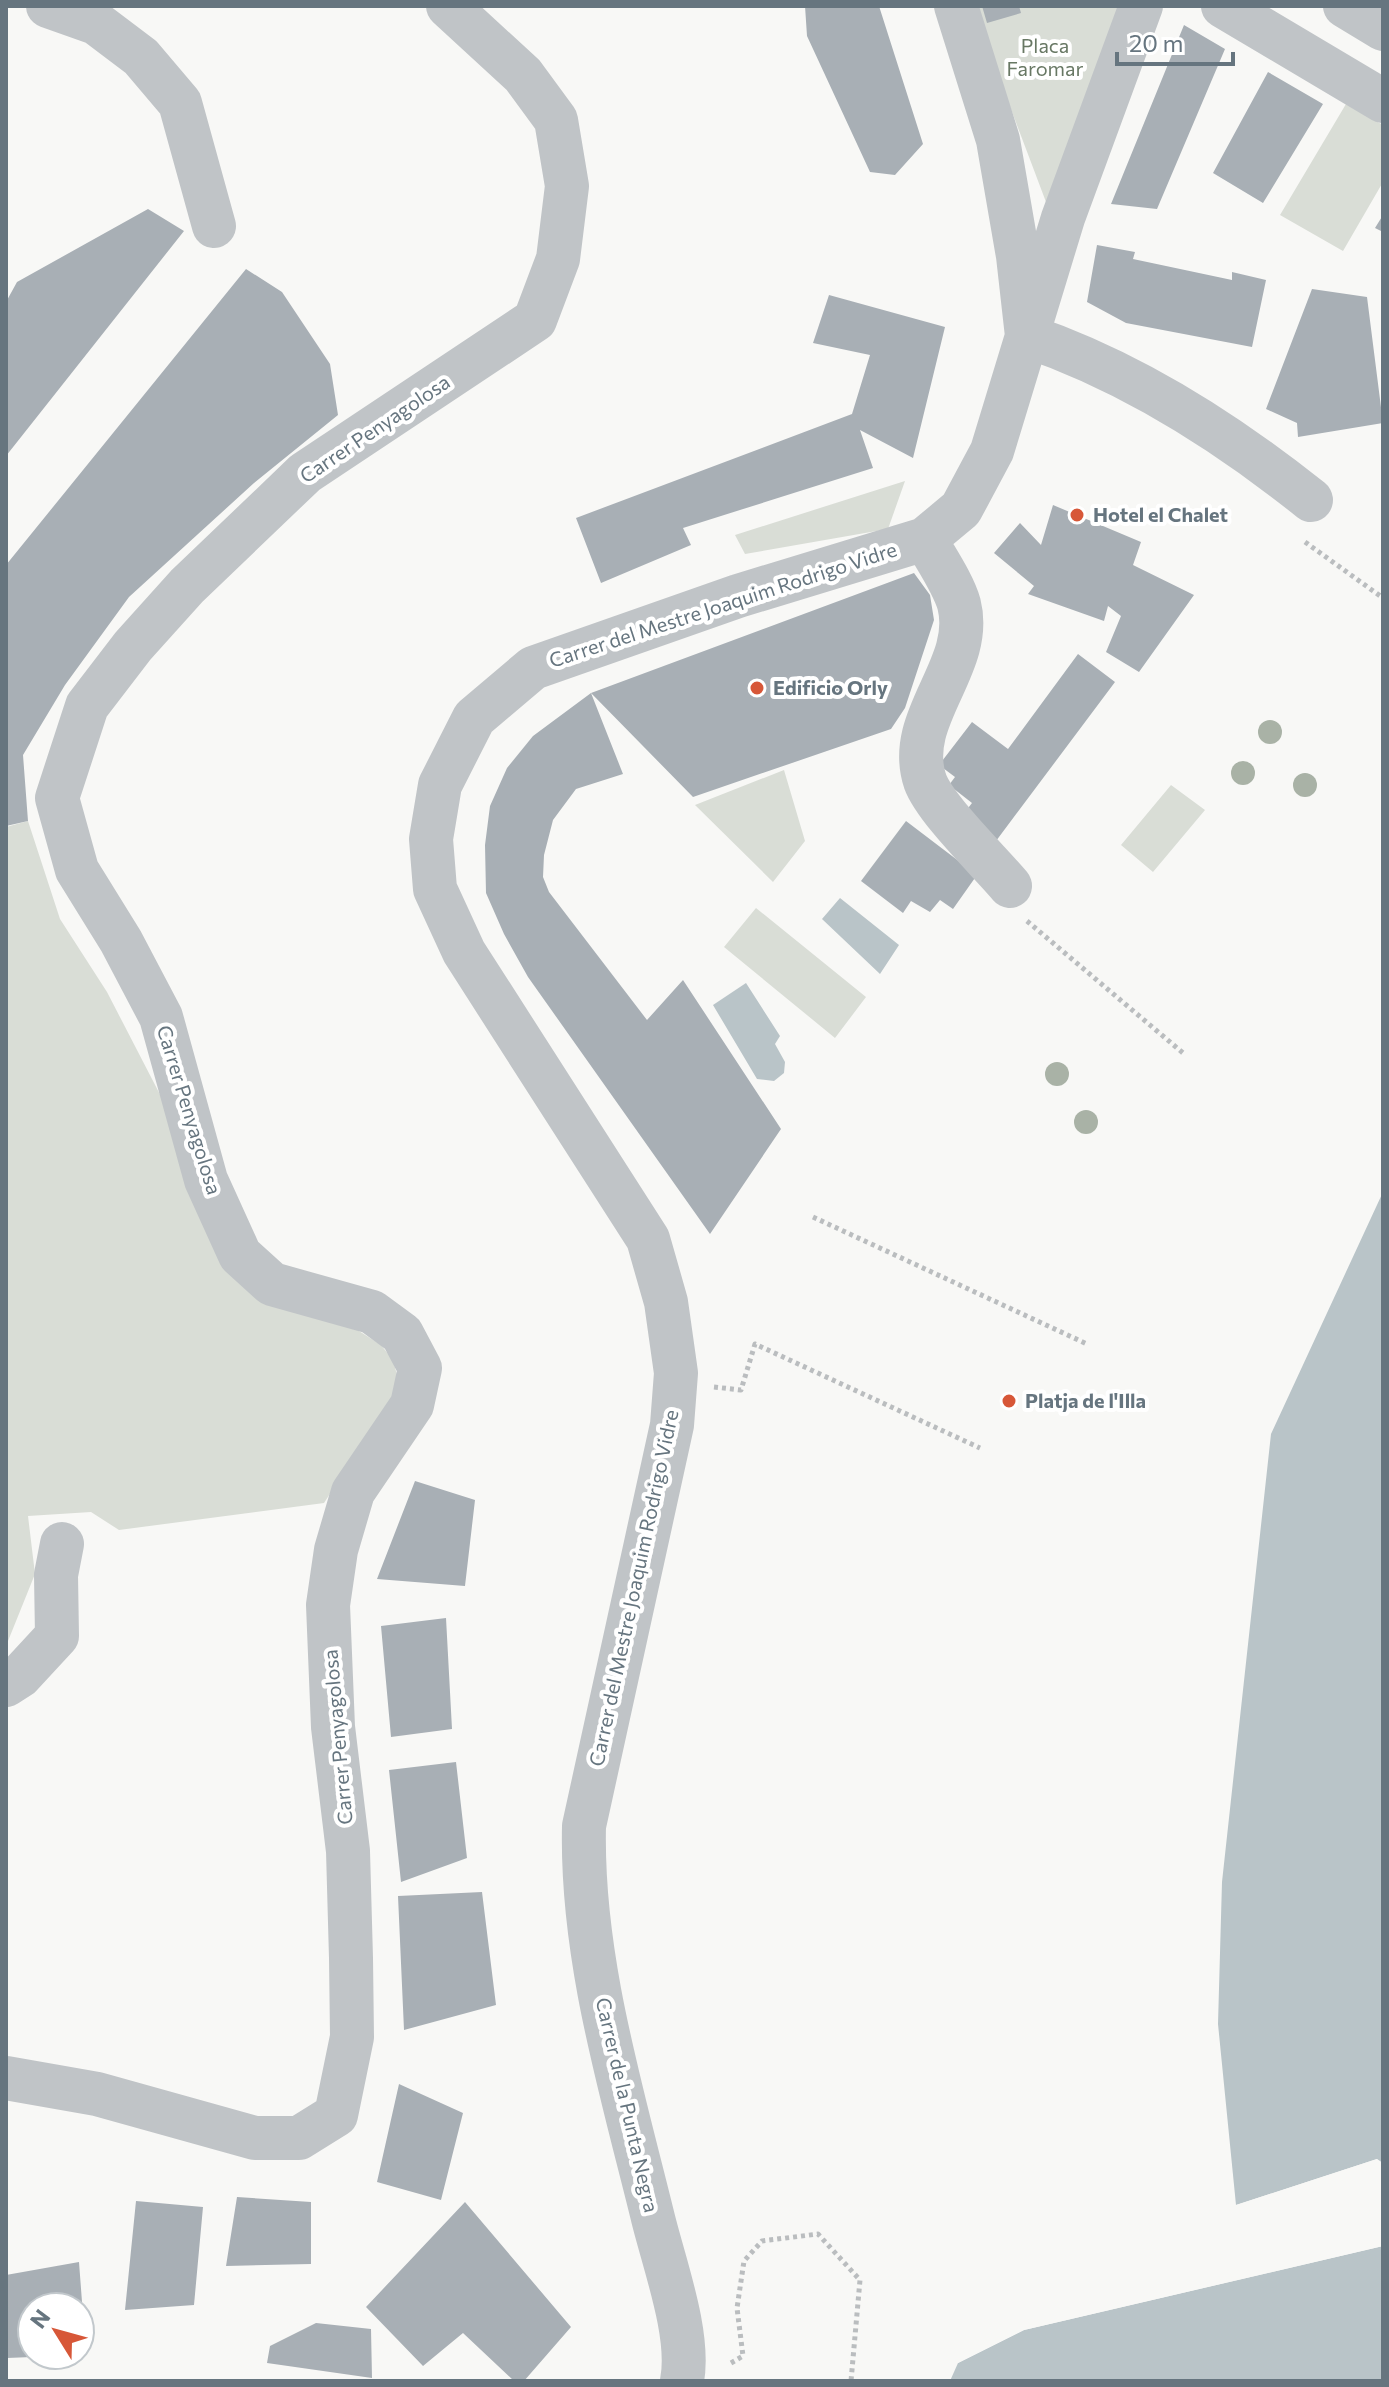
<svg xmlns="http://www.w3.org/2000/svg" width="1389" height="2387" viewBox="0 0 1389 2387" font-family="Commissioner,sans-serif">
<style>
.green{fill:#d9ddd6}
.water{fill:#b9c4c8}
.pier{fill:#f8f8f6}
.building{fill:#a8afb5}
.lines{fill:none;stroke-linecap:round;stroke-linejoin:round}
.path{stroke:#babdbf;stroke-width:5;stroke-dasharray:4 4;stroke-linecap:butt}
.minor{stroke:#c0c4c7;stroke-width:44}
.tree{fill:#a9b2a6}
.poi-dot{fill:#d75738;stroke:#fff;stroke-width:3}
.labels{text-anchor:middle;stroke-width:8;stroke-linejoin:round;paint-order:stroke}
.park-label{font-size:20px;fill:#687864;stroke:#fff}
.street-label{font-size:20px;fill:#66757f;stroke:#fff}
.poi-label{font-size:20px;font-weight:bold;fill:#66757f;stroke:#fff;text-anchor:start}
</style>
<rect width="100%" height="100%" fill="#f8f8f6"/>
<path class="green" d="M 972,6 L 1120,6 L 1046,202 Z
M 1346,104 L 1383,125 L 1383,182 L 1343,251 L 1280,215 Z
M 905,481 L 888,529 L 745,554 L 735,535 Z
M 784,770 L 805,841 L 773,882 L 695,805 Z
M 1171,785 L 1205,810 L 1153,872 L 1121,845 Z
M 28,821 L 60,919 L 107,992 L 167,1108 L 222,1244 L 381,1345 L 393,1360 L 400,1386 L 324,1503 L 119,1530 L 91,1512 L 28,1516 L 35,1574 L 6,1646 L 6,827 Z
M 756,908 L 866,997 L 835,1038 L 724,947 Z"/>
<path class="water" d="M 840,898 L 899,945 L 880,974 L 822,919 Z
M 746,983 L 780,1036 L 775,1044 L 785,1062 L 784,1073 L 774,1081 L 757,1079 L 713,1005 Z
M 1383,1192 L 1383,2163 L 1377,2159 L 1236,2205 L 1218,2024 L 1222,1882 L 1271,1434 Z
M 1383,2246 L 1383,2381 L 950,2381 L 958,2363 L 1024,2330 Z"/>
<path class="pier" d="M 1377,2159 L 1383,2167 L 1376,2163 L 1238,2209 L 1233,2206 Z
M 1383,2242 L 1383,2246 L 1024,2330 L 958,2363 L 958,2359 L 1023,2326 Z"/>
<path class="building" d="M 805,6 L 879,6 L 923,144 L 895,175 L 870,172 L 807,36 Z
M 982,6 L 1019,6 L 1021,13 L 987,23 Z
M 1184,25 L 1225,49 L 1157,209 L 1111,204 Z
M 1268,72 L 1323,104 L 1263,203 L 1213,173 Z
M 148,209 L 184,231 L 6,456 L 6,302 L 17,282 Z
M 1383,215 L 1383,232 L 1375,228 Z
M 1097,245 L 1135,252 L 1133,259 L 1232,280 L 1232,272 L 1266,280 L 1252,347 L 1126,323 L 1087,302 Z
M 246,269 L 282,292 L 330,364 L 338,415 L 254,483 L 129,597 L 65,685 L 23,755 L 28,821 L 6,826 L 6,565 Z
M 1312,289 L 1367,297 L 1383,423 L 1298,437 L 1297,423 L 1266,409 Z
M 829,295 L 945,327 L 913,458 L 860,430 L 873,468 L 683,528 L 691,545 L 601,583 L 576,518 L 852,414 L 870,355 L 813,343 Z
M 1053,505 L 1141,542 L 1133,565 L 1194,595 L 1139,672 L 1106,652 L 1121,616 L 1108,606 L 1104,621 L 1028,594 L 1034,586 L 994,553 L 1020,523 L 1041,545 Z
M 914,573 L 930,595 L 934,620 L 905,708 L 891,729 L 693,797 L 591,693 L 623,774 L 576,789 L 553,820 L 544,855 L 543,877 L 549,892 L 647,1020 L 683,980 L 781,1129 L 710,1234 L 528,977 L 504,934 L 486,893 L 485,845 L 490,806 L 507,768 L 533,736 L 591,693 Z
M 1078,654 L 1115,682 L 996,841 L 962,816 L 972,803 L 949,785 L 955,777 L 939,765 L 972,722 L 1008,749 Z
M 906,821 L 977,875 L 953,909 L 940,900 L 930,912 L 911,901 L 903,913 L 861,881 Z
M 415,1481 L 475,1500 L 465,1586 L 377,1579 Z
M 446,1618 L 452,1729 L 391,1737 L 381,1626 Z
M 456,1762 L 467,1858 L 401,1882 L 389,1770 Z
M 482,1892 L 496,2005 L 404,2030 L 398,1896 Z
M 399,2084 L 463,2113 L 441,2200 L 377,2182 Z
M 237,2197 L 311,2202 L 311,2264 L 226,2266 Z
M 136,2201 L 203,2207 L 194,2305 L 125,2310 Z
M 465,2202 L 571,2327 L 524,2381 L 514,2381 L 463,2333 L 423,2366 L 366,2307 Z
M 79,2262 L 86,2355 L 80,2355 L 80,2307 L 32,2307 L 32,2357 L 7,2358 L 6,2275 Z
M 316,2323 L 371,2329 L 372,2378 L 267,2363 L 270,2346 Z"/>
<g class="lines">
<path class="path" d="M 1305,542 L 1383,598
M 1027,921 L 1183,1053
M 813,1217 L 1087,1344
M 714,1387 L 741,1390 L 755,1344 L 980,1448
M 731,2363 L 743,2356 L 737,2308 L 744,2261 L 762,2241 L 818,2234 L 860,2280 L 851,2381"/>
<path class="minor" d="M 48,6 L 96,23 L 141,57 L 180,103 L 214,226
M 956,6 L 998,140 L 1018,256 L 1027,336 C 1130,371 1226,432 1311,500
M 1223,6 L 1383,101
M 1345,6 L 1383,29
M 925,539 C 936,559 953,583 959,604 C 975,667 904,717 925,781 C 935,809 989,861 1010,886
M 6,1685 L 20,1676 L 57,1636 L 56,1575 L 62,1544
M 6,2078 L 97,2094 L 255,2138 L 299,2138 L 336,2115 L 352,2037 L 351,1958 L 348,1851 L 333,1727 L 328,1605 L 336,1550 L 353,1492 L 412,1405 L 420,1368 L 402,1334 L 372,1312 L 272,1284 L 240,1255 L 206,1180 L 161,1017 L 121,941 L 77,870 L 57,798 L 87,706 L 133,646 L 187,586 L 305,473 L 535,320 L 558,259 L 567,186 L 556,120 L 523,75 L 448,6
M 682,2381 C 691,2334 663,2261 652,2214 C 621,2088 581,1957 584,1826 L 672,1425 L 676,1373 L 666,1302 L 648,1239 L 464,952 L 435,889 L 431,839 L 440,785 L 474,718 L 533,668 L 738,596 L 925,539 L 961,509 L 992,451 L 1063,218 L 1141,6"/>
</g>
<g class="tree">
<circle cx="1270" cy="732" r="12"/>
<circle cx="1243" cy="773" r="12"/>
<circle cx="1305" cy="785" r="12"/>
<circle cx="1057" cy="1074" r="12"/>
<circle cx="1086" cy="1122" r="12"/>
</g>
<g class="poi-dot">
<circle cx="1077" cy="515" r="8"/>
<circle cx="757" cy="688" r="8"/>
<circle cx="1009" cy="1401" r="8"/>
</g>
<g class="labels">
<g class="park-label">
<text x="1045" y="53">Placa<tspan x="1045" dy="23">Faromar</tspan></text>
</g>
<g class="street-label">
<text transform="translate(375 429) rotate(-34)" y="7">Carrer Penyagolosa</text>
<text transform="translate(723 605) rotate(-18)" y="7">Carrer del Mestre Joaquim Rodrigo Vidre</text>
<text transform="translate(189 1110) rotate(73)" y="7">Carrer Penyagolosa</text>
<text transform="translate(634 1588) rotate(-78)" y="7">Carrer del Mestre Joaquim Rodrigo Vidre</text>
<text transform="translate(338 1737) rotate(-95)" y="7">Carrer Penyagolosa</text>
<text transform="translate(627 2105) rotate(77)" y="7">Carrer de la Punta Negra</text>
</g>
<g class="poi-label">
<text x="1093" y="522">Hotel el Chalet</text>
<text x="773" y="695">Edificio Orly</text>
<text x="1025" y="1408">Platja de l'Illa</text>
</g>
</g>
<rect width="1389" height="2387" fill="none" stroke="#66757f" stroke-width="16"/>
<g transform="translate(56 2331) rotate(307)"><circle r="38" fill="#ffffff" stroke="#c2c8cc" stroke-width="2"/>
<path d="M0-6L14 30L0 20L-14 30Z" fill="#d75738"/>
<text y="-12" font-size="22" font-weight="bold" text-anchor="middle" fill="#66757f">N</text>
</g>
<path d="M1117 52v12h116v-12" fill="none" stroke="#66757f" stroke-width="4"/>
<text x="1129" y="52" font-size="24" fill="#66757f" stroke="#ffffff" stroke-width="6" paint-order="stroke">20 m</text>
</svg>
